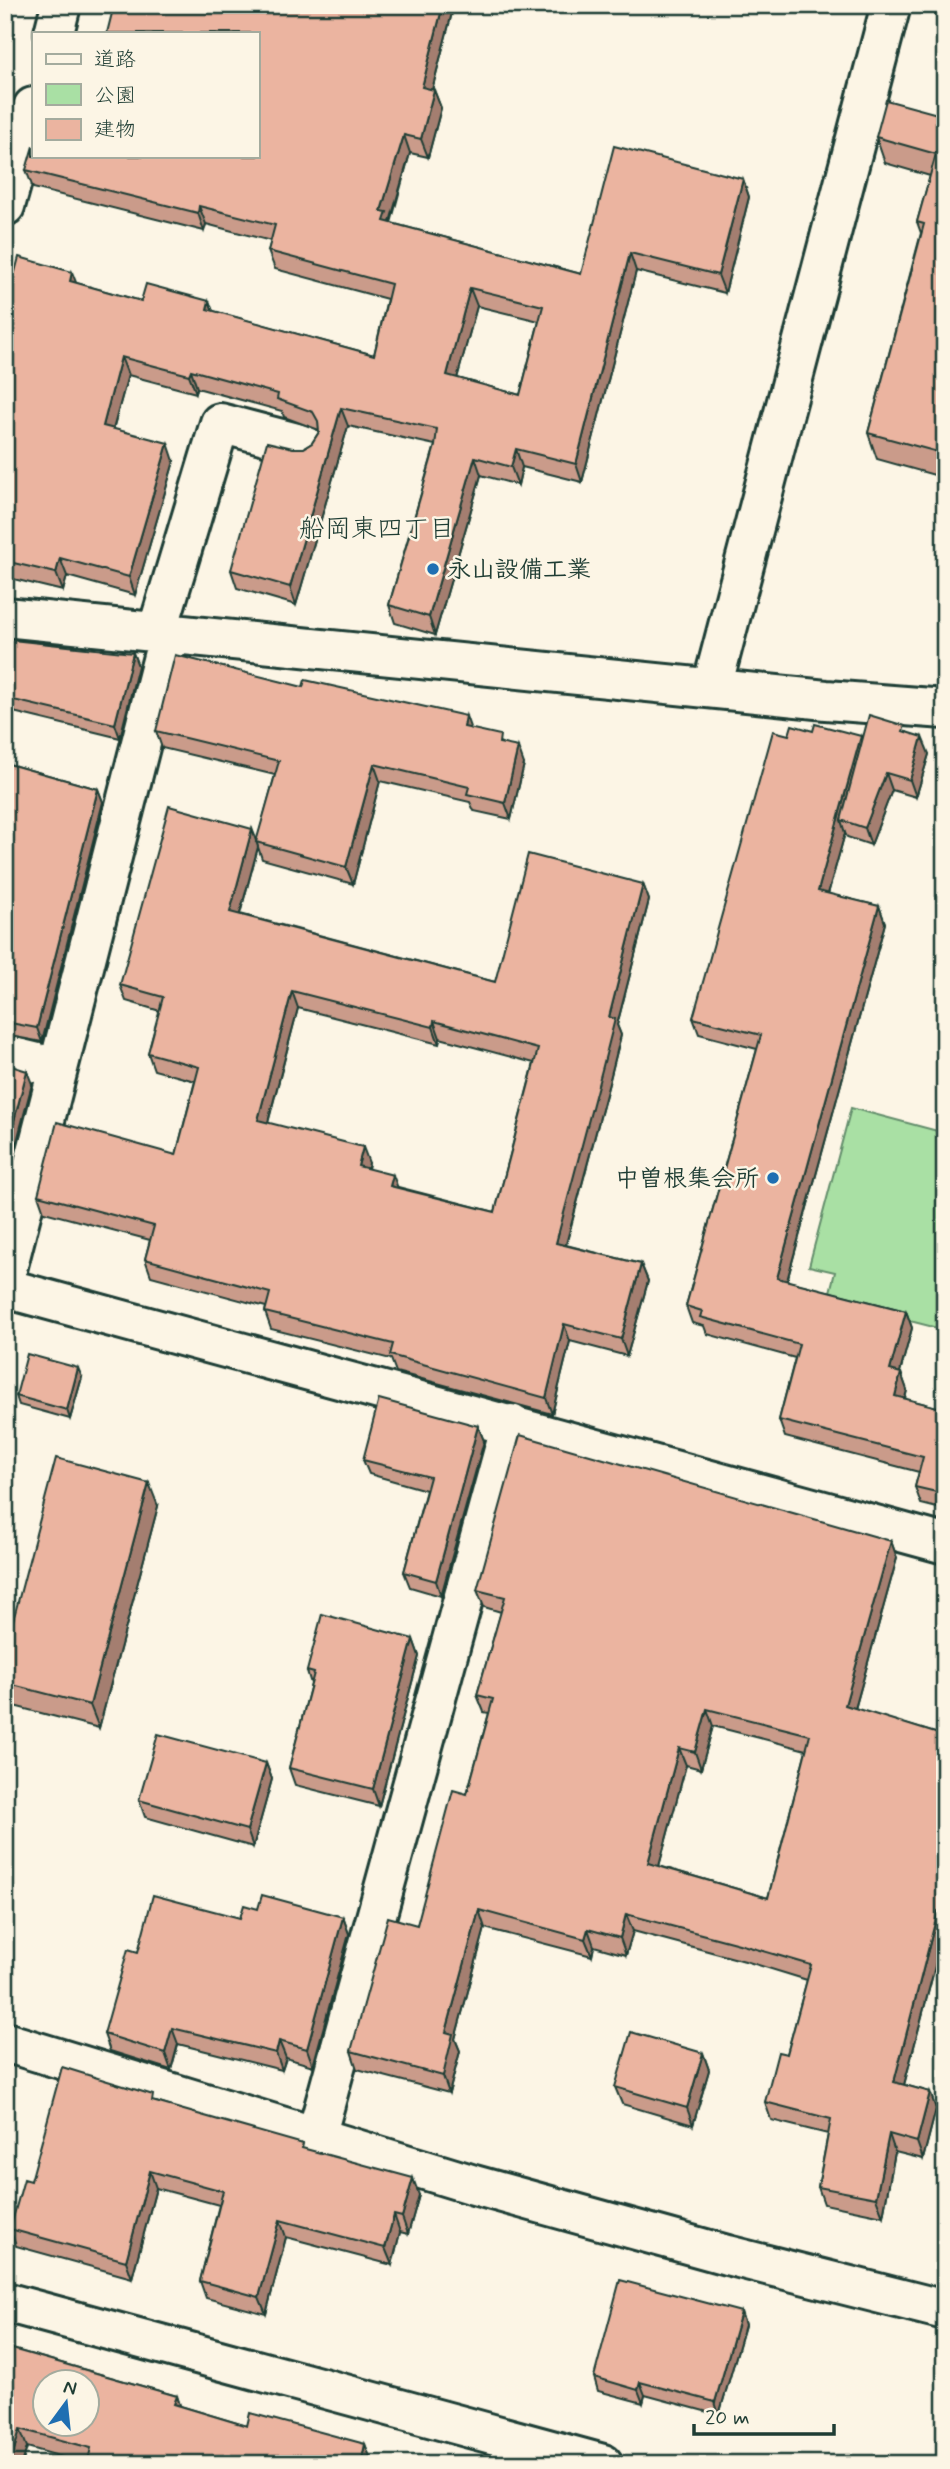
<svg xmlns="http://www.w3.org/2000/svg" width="950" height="2469" viewBox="0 0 950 2469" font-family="Mynerve,'Klee One',sans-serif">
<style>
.green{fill:#a9e0a4;stroke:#648e6c;stroke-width:2}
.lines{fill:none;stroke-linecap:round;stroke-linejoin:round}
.street-casing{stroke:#1f3d34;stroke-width:44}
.secondary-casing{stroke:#1f3d34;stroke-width:44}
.street{stroke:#fcf5e5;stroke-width:38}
.secondary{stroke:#fcf5e5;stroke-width:38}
.wall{fill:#ca9b8a;stroke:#1f3d34;stroke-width:2;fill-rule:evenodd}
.shaded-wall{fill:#a47e70;stroke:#1f3d34;stroke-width:2}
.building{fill:#ebb4a0;stroke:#1f3d34;stroke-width:2;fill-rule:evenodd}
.poi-dot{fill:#1f6fb2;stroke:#fcf5e5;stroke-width:2.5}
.labels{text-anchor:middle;stroke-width:5;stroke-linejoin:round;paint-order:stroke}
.poi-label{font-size:24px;font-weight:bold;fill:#1f3d34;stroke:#fcf5e5;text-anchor:start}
.neighbourhood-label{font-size:26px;fill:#1f3d34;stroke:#fcf5e5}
</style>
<rect width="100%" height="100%" fill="#fcf5e5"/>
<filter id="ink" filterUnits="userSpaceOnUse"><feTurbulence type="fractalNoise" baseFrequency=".0143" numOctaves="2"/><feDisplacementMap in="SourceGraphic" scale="14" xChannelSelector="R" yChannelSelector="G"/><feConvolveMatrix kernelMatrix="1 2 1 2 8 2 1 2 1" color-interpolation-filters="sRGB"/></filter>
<g filter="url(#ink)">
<path class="green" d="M 851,1108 L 945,1133 L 945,1330 L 828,1300 L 835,1272 L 809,1266 Z"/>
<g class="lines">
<g class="street-casing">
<path id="street" d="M 54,33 L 61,5
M 5,206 L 33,107
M 5,617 L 826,700 L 945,709
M 157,632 L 220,423 L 304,445
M 712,687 L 891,5
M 5,1055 L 58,1068
M 5,1277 L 169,633
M 5,1288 L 945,1544
M 5,2042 L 474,2185 L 727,2255 L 945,2310
M 316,2137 L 511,1424"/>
</g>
<g class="secondary-casing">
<path id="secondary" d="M 5,2302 L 603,2464"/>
</g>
<use href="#street" class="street"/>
<use href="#secondary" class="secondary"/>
</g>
<path class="wall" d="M 114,5 L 454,5 L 432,90 L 434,90 L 441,108 L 428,157 L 410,153 L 391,223 L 581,274 L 743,179 L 749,197 L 725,293 L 636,271 L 582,482 L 522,467 L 518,485 L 481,475 L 435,635 L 395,623 L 389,605 L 435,445 L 348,426 L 296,605 L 237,588 L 231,570 L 293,448 L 304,448 L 312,443 L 319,432 L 319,430 L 284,417 L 282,411 L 197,388 L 196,393 L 128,375 L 113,429 L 174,461 L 135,595 L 67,576 L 63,591 L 5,577 L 5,269 L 76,283 L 141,301 L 209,301 L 213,311 L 374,355 L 387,299 L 275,269 L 268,251 L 271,241 L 206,224 L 204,231 L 33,188 L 26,170 L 257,156 ZM 477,306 L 539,321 L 520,395 L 457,378 Z
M 847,5 L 865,5 L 864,9 Z
M 945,116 L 945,478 L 877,459 L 868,433 L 921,233 L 917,222 L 930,176 L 885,163 L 876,137 Z
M 5,653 L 11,654 L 133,653 L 138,666 L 120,738 L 5,710 Z
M 471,729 L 504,744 L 524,764 L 511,819 L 474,811 L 470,802 L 380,781 L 353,884 L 262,859 L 258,847 L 240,914 L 495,982 L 643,884 L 649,900 L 617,1025 L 621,1035 L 609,1083 L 566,1245 L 641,1264 L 648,1281 L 627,1356 L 570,1341 L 552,1414 L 396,1372 L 391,1359 L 271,1329 L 265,1312 L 266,1307 L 151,1276 L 145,1259 L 150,1240 L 44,1212 L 38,1195 L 176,1155 L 195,1081 L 154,1070 L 148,1053 L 160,1011 L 126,1001 L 120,985 L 252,829 L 257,841 L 275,775 L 162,748 L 156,731 ZM 298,1008 L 439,1044 L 440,1038 L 534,1063 L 495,1212 L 398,1187 L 368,1169 L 369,1163 L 268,1123 Z
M 813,731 L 863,739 L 907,732 L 929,754 L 916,797 L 892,790 L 871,845 L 847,837 L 845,833 L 828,894 L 879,906 L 885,923 L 787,1281 L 906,1311 L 912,1328 L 900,1372 L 901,1373 L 907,1390 L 905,1399 L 945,1409 L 945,1510 L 921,1504 L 915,1487 L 919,1472 L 785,1437 L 779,1420 L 795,1358 L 707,1334 L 704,1326 L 692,1323 L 686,1306 L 757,1049 L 699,1034 L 693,1018 L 789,735 Z
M 5,763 L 98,789 L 103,802 L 42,1042 L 5,1035 Z
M 82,1377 L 70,1419 L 19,1405 L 16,1396 Z
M 478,1426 L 484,1441 L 441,1596 L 410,1587 L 404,1572 L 426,1490 L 369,1474 L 363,1460 Z
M 158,1506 L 99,1728 L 6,1704 L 5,1651 Z
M 891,1541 L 897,1558 L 855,1709 L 945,1736 L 945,1928 L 904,2085 L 930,2092 L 936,2109 L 923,2159 L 895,2152 L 883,2216 L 824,2204 L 818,2187 L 828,2134 L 771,2120 L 765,2102 L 787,2054 L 807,1980 L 745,1961 L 633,1931 L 626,1955 L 594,1946 L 592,1956 L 485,1928 L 455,2039 L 460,2051 L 449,2093 L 357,2069 L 351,2051 L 417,1925 L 467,1794 L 489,1713 L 484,1712 L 477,1695 L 501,1612 L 484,1607 L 477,1590 ZM 713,1726 L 806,1750 L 768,1898 L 659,1866 L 686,1765 L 701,1769 Z
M 413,1639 L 419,1656 L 379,1806 L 295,1785 L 289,1768 L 311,1684 L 307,1671 Z
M 266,1763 L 272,1779 L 253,1847 L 145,1817 L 139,1800 Z
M 258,1909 L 343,1917 L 349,1934 L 313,2066 L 286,2058 L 282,2070 L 178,2044 L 171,2070 L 110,2051 L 104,2034 L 138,1952 L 240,1918 Z
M 703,2053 L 709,2070 L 693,2125 L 622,2104 L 615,2087 Z
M 156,2102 L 304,2149 L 419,2195 L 408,2234 L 400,2232 L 392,2265 L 286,2237 L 266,2314 L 206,2298 L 200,2281 L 219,2205 L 156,2188 L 132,2278 L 16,2246 L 10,2229 L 31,2181 Z
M 741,2312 L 745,2325 L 719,2415 L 645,2395 L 643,2403 L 598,2391 L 594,2377 Z
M 5,2347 L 177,2396 L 180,2406 L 247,2426 L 365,2444 L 372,2464 L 87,2464 L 27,2447 L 22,2464 Z"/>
<path class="shaded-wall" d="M 443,5 L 454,5 L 428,105 L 422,87 Z
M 5,87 L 11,104 L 5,125 Z
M 434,90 L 441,108 L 428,157 L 421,139 Z
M 404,135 L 410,153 L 390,222 L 393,230 L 384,221 L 381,211 Z
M 743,179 L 749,197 L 725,293 L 718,275 Z
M 199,206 L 206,224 L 204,231 L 198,213 Z
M 630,253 L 636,271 L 582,482 L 576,464 Z
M 72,272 L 79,290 L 70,281 Z
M 470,288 L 477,306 L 453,393 L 447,375 Z
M 209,301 L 216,319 L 207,309 Z
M 121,357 L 128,375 L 109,444 L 103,426 Z
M 191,370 L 197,388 L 196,393 L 189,375 Z
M 341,408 L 348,426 L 296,605 L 290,587 Z
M 168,443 L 174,461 L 135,595 L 129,577 Z
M 516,449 L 522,467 L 518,485 L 511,467 Z
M 475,457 L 481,475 L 435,635 L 429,617 Z
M 60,558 L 67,576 L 63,591 L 56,573 Z
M 133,653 L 138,666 L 120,738 L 115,724 Z
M 466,716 L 472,733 L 464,727 Z
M 861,736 L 868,753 L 841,820 L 845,833 L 824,908 L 818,891 Z
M 922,737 L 929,754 L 916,797 L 910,780 Z
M 518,747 L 524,764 L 511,819 L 505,803 Z
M 374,764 L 380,781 L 353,884 L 346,867 Z
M 886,773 L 892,790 L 871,845 L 865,828 Z
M 98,789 L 103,802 L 42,1042 L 37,1028 Z
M 252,829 L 258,847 L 236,928 L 230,912 Z
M 643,884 L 649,900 L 617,1025 L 621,1035 L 609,1083 L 562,1259 L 556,1243 L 609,1017 Z
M 879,906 L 885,923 L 783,1295 L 777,1278 Z
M 292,991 L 298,1008 L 264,1137 L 258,1120 Z
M 434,1021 L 440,1038 L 439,1044 L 433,1027 Z
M 27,1071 L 32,1084 L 5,1187 L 5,1155 Z
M 363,1147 L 369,1163 L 364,1183 L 358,1166 Z
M 393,1175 L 399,1191 L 390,1186 Z
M 641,1264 L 648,1281 L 627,1356 L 621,1339 Z
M 906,1311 L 912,1328 L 896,1387 L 890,1370 Z
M 564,1324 L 570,1341 L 552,1414 L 546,1398 Z
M 78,1368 L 82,1377 L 70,1419 L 67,1410 Z
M 901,1373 L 907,1390 L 901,1413 L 895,1396 Z
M 478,1426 L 484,1441 L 441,1596 L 436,1581 Z
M 149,1483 L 158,1506 L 99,1728 L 90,1705 Z
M 891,1541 L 897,1558 L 851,1723 L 845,1705 Z
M 413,1639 L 419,1656 L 379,1806 L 373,1789 Z
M 707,1709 L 713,1726 L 701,1769 L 695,1752 Z
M 679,1748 L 686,1765 L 655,1881 L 648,1863 Z
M 266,1763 L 272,1779 L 253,1847 L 247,1830 Z
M 479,1910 L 485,1928 L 455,2039 L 460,2051 L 449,2093 L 443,2076 L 446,2032 Z
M 938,1911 L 945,1928 L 900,2100 L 894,2082 Z
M 626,1914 L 633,1931 L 626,1955 L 620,1938 Z
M 343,1917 L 349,1934 L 313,2066 L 307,2049 Z
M 588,1929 L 594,1946 L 592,1956 L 585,1939 Z
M 172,2028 L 178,2044 L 171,2070 L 165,2053 Z
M 279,2041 L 286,2058 L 282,2070 L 276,2053 Z
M 703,2053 L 709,2070 L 693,2125 L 687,2108 Z
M 930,2092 L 936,2109 L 923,2159 L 917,2142 Z
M 889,2134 L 895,2152 L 883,2216 L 876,2198 Z
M 150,2171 L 156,2188 L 132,2278 L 126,2261 Z
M 413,2178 L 419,2195 L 408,2234 L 402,2217 Z
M 394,2215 L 400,2232 L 392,2265 L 385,2248 Z
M 280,2220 L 286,2237 L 266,2314 L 259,2297 Z
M 741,2312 L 745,2325 L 719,2415 L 715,2402 Z
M 640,2382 L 645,2395 L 643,2403 L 638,2390 Z
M 177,2396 L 183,2414 L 174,2404 Z
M 20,2429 L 27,2447 L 22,2464 L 10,2464 Z
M 365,2444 L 372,2462 L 372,2464 L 361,2464 Z"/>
<path class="building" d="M 114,5 L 443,5 L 422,87 L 434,90 L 421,139 L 404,135 L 381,211 L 387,212 L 384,221 L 581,274 L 614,146 L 743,179 L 718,275 L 630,253 L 576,464 L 516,449 L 511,467 L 475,457 L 429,617 L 389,605 L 435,446 L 437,429 L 341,408 L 290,587 L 231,570 L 267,442 L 293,448 L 304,448 L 312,443 L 319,432 L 318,421 L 313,412 L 277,399 L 278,394 L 191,370 L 189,375 L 121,357 L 103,426 L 168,443 L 129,577 L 60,558 L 56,573 L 5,561 L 5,269 L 15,272 L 19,257 L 72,272 L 70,281 L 141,301 L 146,284 L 209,301 L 207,309 L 374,355 L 391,284 L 268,251 L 275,225 L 199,206 L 198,213 L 26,170 L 33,146 L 33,156 L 257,156 L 257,33 L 107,33 ZM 470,288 L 543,306 L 520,395 L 447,375 Z
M 886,100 L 945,116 L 945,454 L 868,433 L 924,224 L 917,222 L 936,154 L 876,137 Z
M 12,640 L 133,653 L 115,724 L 5,698 L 5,653 L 11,654 Z
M 175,655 L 303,687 L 305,680 L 466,716 L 464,727 L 500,735 L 499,743 L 518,747 L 505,803 L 467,794 L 469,787 L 374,764 L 346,867 L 256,842 L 279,761 L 156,731 Z
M 869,715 L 905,726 L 903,731 L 922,737 L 910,780 L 886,773 L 865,828 L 841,820 Z
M 815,724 L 861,736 L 818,891 L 879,906 L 777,1278 L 906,1311 L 890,1370 L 901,1373 L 895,1396 L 945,1409 L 945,1494 L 915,1487 L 923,1457 L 779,1420 L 799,1344 L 700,1317 L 702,1311 L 686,1306 L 761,1035 L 693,1018 L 773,731 L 789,735 L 792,725 L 813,731 Z
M 5,763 L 98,789 L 37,1028 L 5,1022 Z
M 169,806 L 252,829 L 230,912 L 495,982 L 528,854 L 643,884 L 609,1017 L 615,1019 L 603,1066 L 556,1243 L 641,1264 L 621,1339 L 564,1324 L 546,1398 L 390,1355 L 393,1344 L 265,1312 L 270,1293 L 145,1259 L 154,1226 L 38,1195 L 57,1122 L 176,1155 L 199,1067 L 148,1053 L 163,997 L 120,985 ZM 292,991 L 433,1027 L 434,1021 L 538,1049 L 495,1212 L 390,1186 L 393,1175 L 358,1166 L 363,1147 L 258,1120 Z
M 5,1064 L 27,1071 L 5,1155 Z
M 27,1354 L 78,1368 L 67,1410 L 16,1396 Z
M 379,1399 L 478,1426 L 436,1581 L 404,1572 L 430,1477 L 363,1460 Z
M 520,1435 L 891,1541 L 845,1705 L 945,1736 L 945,1913 L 938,1911 L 894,2082 L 930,2092 L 917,2142 L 889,2134 L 876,2198 L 818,2187 L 831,2119 L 765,2102 L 778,2052 L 787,2054 L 811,1965 L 739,1944 L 626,1914 L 620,1938 L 588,1929 L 585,1939 L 479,1910 L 446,2032 L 453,2034 L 443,2076 L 351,2051 L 388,1917 L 417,1925 L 453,1790 L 467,1794 L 493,1699 L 477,1695 L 505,1597 L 477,1590 ZM 707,1709 L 810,1735 L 768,1898 L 648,1863 L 679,1748 L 695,1752 Z
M 56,1458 L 149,1483 L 90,1705 L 5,1683 L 5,1651 Z
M 322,1614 L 413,1639 L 373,1789 L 289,1768 L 314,1673 L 307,1671 Z
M 158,1734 L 266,1763 L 247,1830 L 139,1800 Z
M 153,1895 L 240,1918 L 244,1905 L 258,1909 L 262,1895 L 343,1917 L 307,2049 L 279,2041 L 276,2053 L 172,2028 L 165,2053 L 104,2034 L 128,1949 L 138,1952 Z
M 631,2032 L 703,2053 L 687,2108 L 615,2087 Z
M 62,2067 L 153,2095 L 152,2101 L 303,2144 L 302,2148 L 413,2178 L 402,2217 L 394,2215 L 385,2248 L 280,2220 L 259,2297 L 200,2281 L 223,2191 L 150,2171 L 126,2261 L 10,2229 L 24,2179 L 31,2181 Z
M 620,2280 L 741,2312 L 715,2402 L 640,2382 L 638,2390 L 594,2377 Z
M 5,2347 L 177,2396 L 174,2404 L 247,2426 L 250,2413 L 365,2444 L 361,2464 L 87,2464 L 91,2448 L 20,2429 L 10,2464 L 5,2464 ZM 46,2382 L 88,2382 L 88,2424 L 46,2424 Z"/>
</g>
<g class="poi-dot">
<circle cx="433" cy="569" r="7"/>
<circle cx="773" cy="1178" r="7"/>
</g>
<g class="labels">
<g class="poi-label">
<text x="447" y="577">永山設備工業</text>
<text x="759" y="1186" text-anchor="end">中曽根集会所</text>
</g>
<g class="neighbourhood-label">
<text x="377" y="537">船岡東四丁目</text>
</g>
</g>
<rect width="950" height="2469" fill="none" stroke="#fcf5e5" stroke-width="28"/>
<rect x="14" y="14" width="922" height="2441" fill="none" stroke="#1f3d34" stroke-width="2.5" filter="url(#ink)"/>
<rect x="32" y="32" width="228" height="126" fill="#fcf5e5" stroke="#a4ab9e" stroke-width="2"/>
<rect x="46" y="54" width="35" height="10" fill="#fcf5e5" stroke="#a4ab9e" stroke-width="2"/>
<text x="94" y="66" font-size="21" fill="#1f3d34">道路</text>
<rect x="46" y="84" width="35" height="21" fill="#a9e0a4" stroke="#a4ab9e" stroke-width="2"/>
<text x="94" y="102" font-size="21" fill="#1f3d34">公園</text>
<rect x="46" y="119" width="35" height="21" fill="#ebb4a0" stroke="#a4ab9e" stroke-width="2"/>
<text x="94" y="136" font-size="21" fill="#1f3d34">建物</text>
<g transform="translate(66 2403) rotate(15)"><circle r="33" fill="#fcf5e5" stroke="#a4ab9e" stroke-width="2"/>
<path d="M0-5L12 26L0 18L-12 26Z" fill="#1f6fb2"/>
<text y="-10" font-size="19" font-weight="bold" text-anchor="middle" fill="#1f3d34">N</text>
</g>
<path d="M694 2424v10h140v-10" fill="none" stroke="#1f3d34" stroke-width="3.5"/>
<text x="705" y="2424" font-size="21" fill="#1f3d34" stroke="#fcf5e5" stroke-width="5" paint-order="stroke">20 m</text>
</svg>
